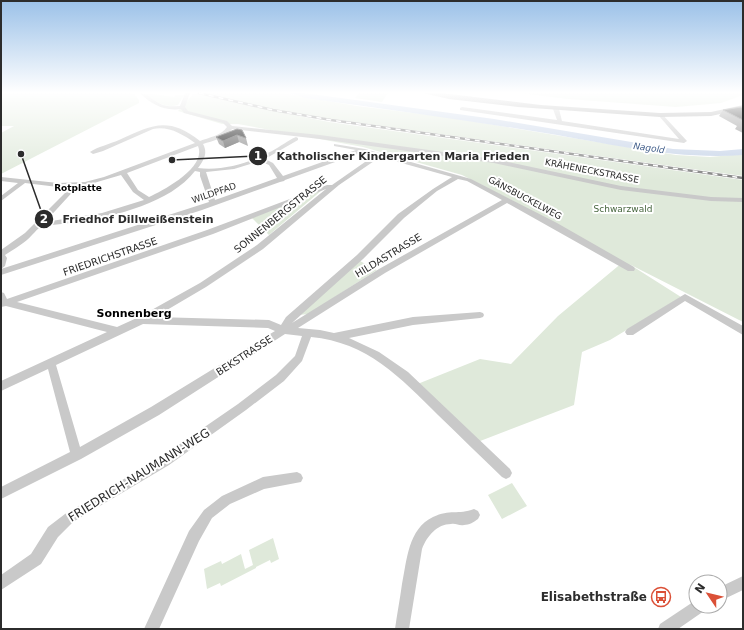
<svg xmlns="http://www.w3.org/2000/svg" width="744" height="630" viewBox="0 0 744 630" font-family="'DejaVu Sans',sans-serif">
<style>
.green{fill:#dfe9da}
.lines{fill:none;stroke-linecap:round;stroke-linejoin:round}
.river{fill:#c7d4e8;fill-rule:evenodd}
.minor{fill:#c9c9c9;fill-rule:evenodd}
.major{fill:#a4a4a4;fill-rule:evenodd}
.rail-casing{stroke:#818181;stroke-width:2.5}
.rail{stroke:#fff;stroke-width:1.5;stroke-dasharray:5;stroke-linecap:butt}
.wall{fill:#898989}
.shaded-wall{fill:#5a5a5a}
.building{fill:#131313;stroke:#5a5a5a}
.labels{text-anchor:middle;stroke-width:4;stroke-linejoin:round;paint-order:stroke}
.far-water-label{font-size:9px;font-style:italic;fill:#3f5c89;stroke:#fff}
.far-street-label{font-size:9px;fill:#2c2c2c;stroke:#fff}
.far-neighbourhood-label{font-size:9px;font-weight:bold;fill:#000;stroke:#fff}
.far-park-label{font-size:9px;fill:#46653d;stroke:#fff}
.street-label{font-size:10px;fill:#2c2c2c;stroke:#fff}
.neighbourhood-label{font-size:11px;font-weight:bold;fill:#000;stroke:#fff}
.near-street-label{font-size:12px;fill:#2c2c2c;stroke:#fff}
.near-poi-label{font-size:12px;font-weight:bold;fill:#2c2c2c;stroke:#fff;text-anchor:end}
.leader{fill:none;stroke:#2c2c2c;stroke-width:1.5}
.callout-dot{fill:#2c2c2c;stroke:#fff;stroke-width:1.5}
.mark-label{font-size:12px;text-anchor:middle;font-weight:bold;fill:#fff}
.callout-label{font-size:11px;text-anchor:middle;font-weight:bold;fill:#2c2c2c;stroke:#fff;stroke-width:4;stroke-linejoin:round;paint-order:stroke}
</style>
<rect width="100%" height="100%" fill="#fff"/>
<path class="green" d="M 1,93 L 133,93 L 139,100 L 139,103 L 1,174 L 1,133 L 14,126 L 1,126 Z
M 145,93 L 174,97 L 176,95 L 184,95 L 178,105 C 165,109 155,101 145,93 Z
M 194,93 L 264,109 L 329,122 L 743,180 L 743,322 L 629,264 L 681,297 L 610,340 L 582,352 L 574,405 L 475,443 L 415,385 L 480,359 L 511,364 L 558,316 L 623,262 L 513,201 L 462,175 L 363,147 L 238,124 L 222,124 L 178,111 Z
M 204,93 L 282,93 L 357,106 L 446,117 L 676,155 L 710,157 L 743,154 L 743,176 L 332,119 L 266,108 Z
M 359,93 L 388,93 L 382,102 L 355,98 Z
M 520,93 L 743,93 L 743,95 L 721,103 L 676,107 L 568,99 Z
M 322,190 L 269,235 L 252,218 Z
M 360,261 L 377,270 L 308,314 L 299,315 Z
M 512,483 L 527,506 L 502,519 L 488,495 Z
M 273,538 L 279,559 L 271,563 L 270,560 L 256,567 L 256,568 L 221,586 L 220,583 L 207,589 L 204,569 L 221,561 L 222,564 L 241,554 L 245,569 L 253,565 L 249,550 Z"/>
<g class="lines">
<path class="river" d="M 290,93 L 304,93 L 494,119 L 673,149 L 720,151 L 743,149 L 743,155 C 675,160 611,144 545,133 C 465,120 385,109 305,98 Z"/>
<path class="minor" d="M 140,93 C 149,93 154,102 163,105 C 169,107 174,106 180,106 L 185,93 L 190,93 L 185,107 L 188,111 L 227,121 L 232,126 L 320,135 L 494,159 L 621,186 L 711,197 L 743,198 L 743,202 L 711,201 L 621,190 L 494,163 L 320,139 L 232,129 C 227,138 212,141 203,144 C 208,153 204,160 198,168 C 223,171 249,163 272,151 C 280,147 288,140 296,137 L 298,138 L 298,140 L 265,159 L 273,163 L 283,176 L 356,150 L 334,146 L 334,144 L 365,149 L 471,179 L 557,223 L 634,267 L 635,269 L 634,271 L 628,271 L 507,203 L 385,273 L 298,328 L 320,330 L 334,333 L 413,317 L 480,312 L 483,313 L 484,315 L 483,317 L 480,318 L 413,325 L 349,338 L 379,352 L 408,372 L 510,469 L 512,473 L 510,477 L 506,479 L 502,477 C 481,457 460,436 438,415 C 401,378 367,342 311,337 L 302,361 L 284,381 L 246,410 L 169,465 L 73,522 L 58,537 L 41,564 L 1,590 L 1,575 L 31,554 L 48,527 L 65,514 L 161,457 L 238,404 L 276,375 L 295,356 L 302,336 L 285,334 L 159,415 L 81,459 L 1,499 L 1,487 L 70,452 L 48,369 L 1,391 L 1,381 L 107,332 L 6,306 L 1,307 L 1,292 L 4,293 L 7,299 L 207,230 L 327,185 L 332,185 L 375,155 L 363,152 L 285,180 L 284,181 L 280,182 L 202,210 L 1,275 L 1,269 L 209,202 L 200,176 L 200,172 L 195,171 C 170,203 116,216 77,222 C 66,224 52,224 41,227 C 38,228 35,232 32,235 C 25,243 14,249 5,255 L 7,258 L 5,266 L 1,269 L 1,250 L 25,233 L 71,187 L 58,187 L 25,183 L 1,201 L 1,196 L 18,183 L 1,181 L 1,177 L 58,183 L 85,182 L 104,177 L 195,143 C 182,134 169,126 153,129 L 103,151 L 93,154 L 90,152 C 97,147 110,144 119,140 C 152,125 168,116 200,141 C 208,138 222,135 227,127 L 223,123 L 184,113 L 181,109 C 164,111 152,105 140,93 ZM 198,146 C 207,167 164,190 149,197 L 138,190 L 127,173 ZM 380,157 L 452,177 L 433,189 L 398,214 L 357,255 L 286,317 L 281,325 L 269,320 L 155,317 L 206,287 L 263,249 L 339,185 ZM 260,161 L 269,165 L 277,178 L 215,200 L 206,172 L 234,169 ZM 121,175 L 133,192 L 144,200 L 102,213 L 45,222 L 78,186 L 87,185 ZM 458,179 L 467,181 L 502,200 L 379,269 L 292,323 L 363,259 L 404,218 L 437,191 ZM 326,189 L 257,245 L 200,283 L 139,317 L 117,327 L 17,302 L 213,234 ZM 143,324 L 268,328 L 275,331 L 151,407 L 80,447 L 56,365 Z
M 462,107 L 557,120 L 553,109 L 556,107 L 559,109 L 562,121 L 679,139 L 659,116 L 658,115 L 661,113 L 687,141 L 684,143 L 460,110 L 460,108 Z
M 685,294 L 743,326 L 743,335 L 685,301 L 633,335 L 627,335 L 625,332 L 627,329 Z
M 297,472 L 301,474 L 303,478 L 301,482 L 264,489 L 230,504 L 212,518 L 199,541 L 159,629 L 144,629 L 189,531 L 204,510 L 222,496 L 263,477 Z
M 474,509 L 478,511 L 480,515 L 478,519 C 474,522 469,525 464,525 C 459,526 456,523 451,524 C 437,524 427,536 422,549 L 409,629 L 395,629 C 397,614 400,599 402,584 C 407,560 408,529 433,517 C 450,509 458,515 474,509 Z
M 743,576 L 743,590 L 720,601 L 720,587 Z
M 696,600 L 696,606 L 706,606 L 704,611 L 678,629 L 658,629 L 660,624 Z"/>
<path class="major" d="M 423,93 L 441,93 L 541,105 L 660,113 L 711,112 L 743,105 L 743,109 L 711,116 L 660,117 L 518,107 L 449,99 Z"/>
<g class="rail-casing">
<path id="rail" d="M 199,93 L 273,110 L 331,120 L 743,178"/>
</g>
<use href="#rail" class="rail"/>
</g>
<path class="wall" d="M 743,108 L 743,133 L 735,129 L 737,126 L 719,116 L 723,110 Z
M 237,129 L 246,138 L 248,146 L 239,142 L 225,148 L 219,144 L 216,137 Z"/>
<path class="shaded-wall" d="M 237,135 L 239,142 L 225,148 L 223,141 Z"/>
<path class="building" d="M 741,107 L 743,108 L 743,120 L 723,110 Z
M 237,129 L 242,130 L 246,138 L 237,135 L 223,141 L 216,137 Z"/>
<linearGradient id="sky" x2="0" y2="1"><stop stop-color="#9bc1e8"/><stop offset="0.51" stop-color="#fff"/><stop offset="1" stop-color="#fff" stop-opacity="0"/></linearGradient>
<rect width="744" height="181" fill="url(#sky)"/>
<defs>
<g id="bus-ring" transform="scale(1)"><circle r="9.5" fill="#fff" stroke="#db5037" stroke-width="1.5"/><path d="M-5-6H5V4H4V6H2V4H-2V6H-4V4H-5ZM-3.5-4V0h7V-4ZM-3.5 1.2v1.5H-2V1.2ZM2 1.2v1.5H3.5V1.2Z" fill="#db5037"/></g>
</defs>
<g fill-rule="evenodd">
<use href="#bus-ring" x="661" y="597"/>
</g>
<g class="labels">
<g class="far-water-label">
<text transform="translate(649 148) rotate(8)" y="3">Nagold</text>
</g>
<g class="far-street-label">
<text transform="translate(592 171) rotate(11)" y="3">KRÄHENECKSTRASSE</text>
<text transform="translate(214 193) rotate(-19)" y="3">WILDPFAD</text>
<text transform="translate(525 198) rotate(28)" y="3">GÄNSBUCKELWEG</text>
</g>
<g class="far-neighbourhood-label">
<text x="78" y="191">Rotplatte</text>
</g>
<g class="far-park-label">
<text x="623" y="212">Schwarzwald</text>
</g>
<g class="street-label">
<text transform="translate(280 214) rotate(-39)" y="4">SONNENBERGSTRASSE</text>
<text transform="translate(388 255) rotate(-31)" y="4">HILDASTRASSE</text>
<text transform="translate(110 256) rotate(-19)" y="4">FRIEDRICHSTRASSE</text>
<text transform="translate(244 355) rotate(-33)" y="4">BEKSTRASSE</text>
</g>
<g class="neighbourhood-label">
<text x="134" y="317">Sonnenberg</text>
</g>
<g class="near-street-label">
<text transform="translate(139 475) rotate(-32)" y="4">FRIEDRICH-NAUMANN-WEG</text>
</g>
<g class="near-poi-label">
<text x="647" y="601">Elisabethstraße</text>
</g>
</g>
<path class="leader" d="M172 160L258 156M21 154L44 219"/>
<g class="callout-dot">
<circle cx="172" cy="160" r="4"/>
<circle cx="21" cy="154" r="4"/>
<circle cx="258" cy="156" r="10"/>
<circle cx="44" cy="219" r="10"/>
</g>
<g class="mark-label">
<text x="258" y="160">1</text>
<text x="44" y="223">2</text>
</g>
<g class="callout-label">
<text x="403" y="160">Katholischer Kindergarten Maria Frieden</text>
<text x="138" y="223">Friedhof Dillweißenstein</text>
</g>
<rect width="744" height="630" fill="none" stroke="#2c2c2c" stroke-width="4"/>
<g transform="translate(708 594) rotate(305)"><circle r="19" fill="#ffffff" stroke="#ababab"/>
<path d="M0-3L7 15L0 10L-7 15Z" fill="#db5037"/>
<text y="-6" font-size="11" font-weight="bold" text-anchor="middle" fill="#2c2c2c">N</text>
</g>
</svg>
